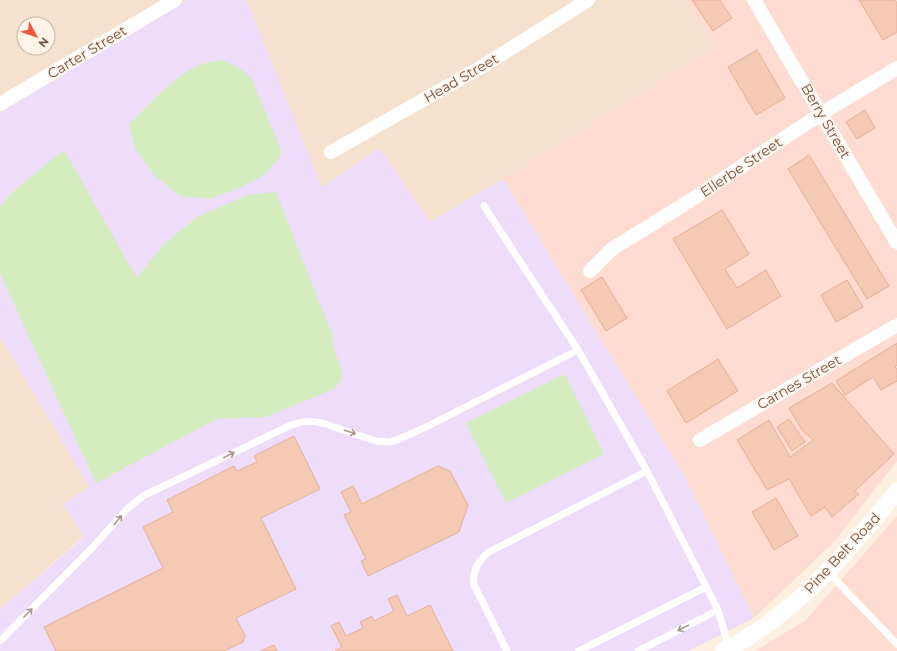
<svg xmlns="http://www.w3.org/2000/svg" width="897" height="651" viewBox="0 0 897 651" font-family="Montserrat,sans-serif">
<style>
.residential{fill:#f6e1ce;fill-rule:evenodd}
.commercial{fill:#ffdcd2}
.education{fill:#edddfa}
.green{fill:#d4ecbe}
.building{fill:#f5cab5;stroke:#e9ae95}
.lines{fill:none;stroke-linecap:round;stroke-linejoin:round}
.service{stroke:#fff;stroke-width:7}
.minor{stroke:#fff;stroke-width:14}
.tertiary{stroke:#fff;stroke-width:17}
.oneway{stroke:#ad9890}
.labels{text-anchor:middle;stroke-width:3;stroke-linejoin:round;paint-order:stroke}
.street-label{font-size:14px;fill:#765346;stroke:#fff4e7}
</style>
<rect width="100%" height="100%" fill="#fef0e0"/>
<path class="residential" d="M 0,0 L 187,0 L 0,113 ZM 24,24 L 48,24 L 48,48 L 24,48 Z
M 247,0 L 687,0 L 715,48 L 503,179 L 430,223 L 380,148 L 322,188 Z
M 0,336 L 89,487 L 84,536 L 0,609 Z"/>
<path class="commercial" d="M 687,0 L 897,0 L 897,461 L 834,542 L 754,618 L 684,475 L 503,179 L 715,48 Z
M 897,516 L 897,651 L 755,651 L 806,620 Z"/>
<path class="education" d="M 187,0 L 247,0 L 322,187 L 380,148 L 430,222 L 503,179 L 684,475 L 754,618 L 688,651 L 0,651 L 0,609 L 84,537 L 63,504 L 89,487 L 0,336 L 0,113 Z"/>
<path class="green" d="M 222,60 L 241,69 L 251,78 L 282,152 L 279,158 L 264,175 L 239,188 L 210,199 L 180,196 L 154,175 L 135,148 L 129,124 C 151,103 172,77 200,65 C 207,62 215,61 222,60 Z
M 64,150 L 137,278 L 163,245 L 197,217 L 248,195 L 276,192 L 332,334 L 333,346 L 343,374 L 336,388 L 266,417 L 217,419 L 96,483 L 0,273 L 0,207 L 10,194 Z
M 565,374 L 604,454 L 506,503 L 466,423 Z"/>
<path class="building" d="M 692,0 L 720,0 L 732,18 L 713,31 Z
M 859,0 L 895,0 L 897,3 L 897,32 L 883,40 Z
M 757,50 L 785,98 L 756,115 L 728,67 Z
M 865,110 L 875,128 L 857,139 L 846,122 Z
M 809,155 L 889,286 L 867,299 L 788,169 Z
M 722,210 L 749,254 L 725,269 L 737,288 L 766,270 L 781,296 L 727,329 L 673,239 Z
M 602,277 L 627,318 L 606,331 L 581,290 Z
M 847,280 L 863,307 L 836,322 L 821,295 Z
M 897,343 L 897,365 L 895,367 L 897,369 L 897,381 L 881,390 L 873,377 L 845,395 L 836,381 Z
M 718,359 L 738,391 L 686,423 L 667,391 Z
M 832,383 L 894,454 L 855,491 L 859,494 L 832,517 L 825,507 L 811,516 L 789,479 L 767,490 L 737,440 L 769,420 L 790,457 L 813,440 L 802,430 L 789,408 Z
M 789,419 L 805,442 L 792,451 L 777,427 Z
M 294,436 L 320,489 L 261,518 L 296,589 L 236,618 L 245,635 L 243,642 L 224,651 L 56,651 L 44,627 L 163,568 L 143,527 L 173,512 L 167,500 L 234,466 L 237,471 L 257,462 L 254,456 Z
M 438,466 L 450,471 L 468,505 L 459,532 L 368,576 L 361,561 L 366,559 L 344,515 L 351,512 L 341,492 L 353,486 L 362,504 Z
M 776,498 L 798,536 L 774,550 L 752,512 Z
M 397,595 L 407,616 L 430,605 L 453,651 L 335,651 L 342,647 L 331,626 L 339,622 L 346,636 L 363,628 L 360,622 L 372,616 L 374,621 L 394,611 L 388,599 Z
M 274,645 L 277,651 L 261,651 Z"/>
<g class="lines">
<path class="service" d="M 484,206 L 578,350 L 647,471 L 718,610 L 729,648
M 828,572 L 897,644
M 0,641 L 92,548 L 126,510 L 143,496 L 289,426 C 301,421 310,420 322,423 L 376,441 L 389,442 L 397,440 L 426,427 L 578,350
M 507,651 L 474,585 C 472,570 478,561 489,552 L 647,471
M 579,651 L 706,587
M 638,651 L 718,610"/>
<path class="minor" d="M 754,0 L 897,243
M 0,104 L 175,0
M 331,152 L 478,69 L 588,0
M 590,271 L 612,249 L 688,202 L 822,113 L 897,68
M 700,440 L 897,325"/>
<path class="tertiary" d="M 723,651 C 795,615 848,552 897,491"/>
</g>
<defs><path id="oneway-shaft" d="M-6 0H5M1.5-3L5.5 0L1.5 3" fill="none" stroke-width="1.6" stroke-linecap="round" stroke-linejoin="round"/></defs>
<g class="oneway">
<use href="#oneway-shaft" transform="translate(350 432) rotate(18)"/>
<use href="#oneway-shaft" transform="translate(229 455) rotate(-26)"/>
<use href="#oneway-shaft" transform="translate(118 520) rotate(-51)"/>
<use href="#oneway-shaft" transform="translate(28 613) rotate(-45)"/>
<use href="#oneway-shaft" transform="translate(683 628) rotate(153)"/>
</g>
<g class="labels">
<g class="street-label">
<text transform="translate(87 52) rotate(-31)" y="5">Carter Street</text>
<text transform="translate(461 78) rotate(-30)" y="5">Head Street</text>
<text transform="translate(826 121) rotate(60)" y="5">Berry Street</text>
<text transform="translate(741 167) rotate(-34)" y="5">Ellerbe Street</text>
<text transform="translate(799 382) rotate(-30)" y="5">Carnes Street</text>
<text transform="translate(842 553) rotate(-47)" y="5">Pine Belt Road</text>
</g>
</g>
<g transform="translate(36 36) rotate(130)"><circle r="19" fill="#fff4e7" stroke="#c8b4a7"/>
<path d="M0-3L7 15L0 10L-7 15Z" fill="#f1563c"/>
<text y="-6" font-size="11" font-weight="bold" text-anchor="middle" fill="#765346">N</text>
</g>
</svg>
